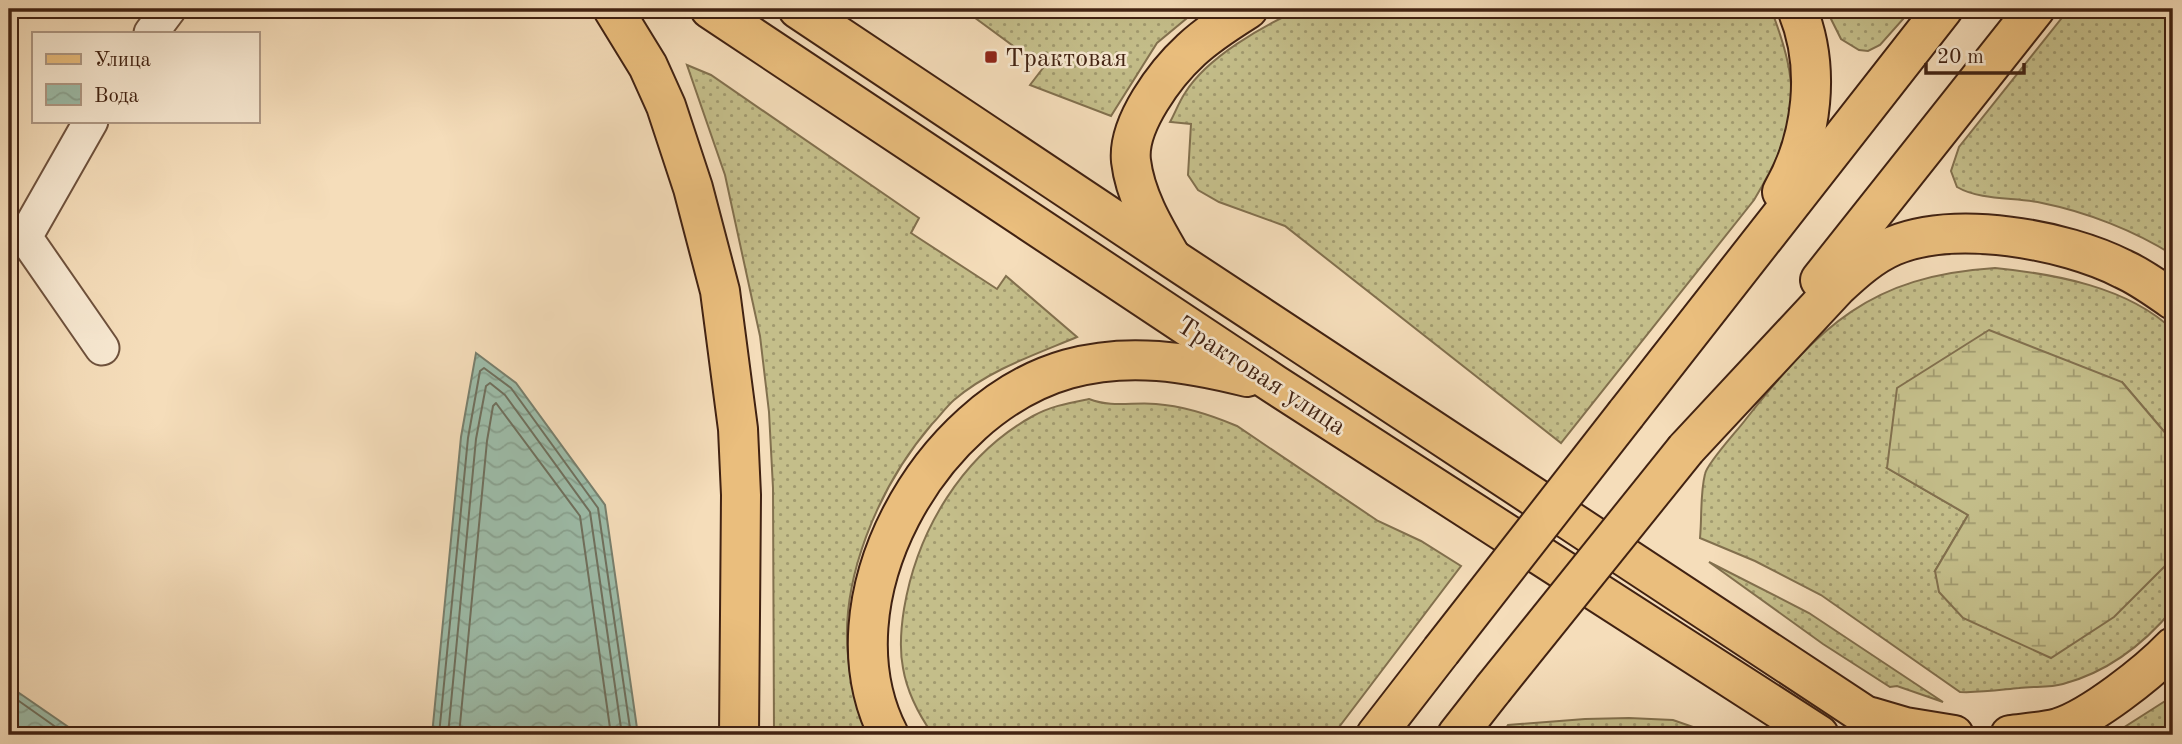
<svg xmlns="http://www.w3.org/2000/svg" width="2182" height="744" font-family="'Old Standard TT',serif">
<defs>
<pattern id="grass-dots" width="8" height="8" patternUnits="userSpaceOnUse" patternTransform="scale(1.75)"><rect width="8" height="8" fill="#c4be8a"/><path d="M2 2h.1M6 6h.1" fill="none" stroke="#a19a6f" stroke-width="1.8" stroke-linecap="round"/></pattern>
<pattern id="wetland-marsh" width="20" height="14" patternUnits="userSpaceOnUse" patternTransform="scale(1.75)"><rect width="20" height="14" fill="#c4be8a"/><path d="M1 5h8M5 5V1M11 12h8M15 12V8" fill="none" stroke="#a19a6f"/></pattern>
<pattern id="water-waves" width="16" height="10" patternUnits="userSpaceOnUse" patternTransform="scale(1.75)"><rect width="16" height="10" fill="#9dbdaa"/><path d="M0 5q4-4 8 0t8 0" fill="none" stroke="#88a291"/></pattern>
</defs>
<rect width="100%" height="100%" fill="#f5ddba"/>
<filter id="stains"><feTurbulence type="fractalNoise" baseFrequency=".00286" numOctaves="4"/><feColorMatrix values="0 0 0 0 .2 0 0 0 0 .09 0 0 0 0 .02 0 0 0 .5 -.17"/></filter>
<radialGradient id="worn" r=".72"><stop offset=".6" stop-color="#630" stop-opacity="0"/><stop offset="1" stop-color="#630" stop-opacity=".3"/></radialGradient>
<!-- grass -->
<g fill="url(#grass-dots)" stroke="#82704e" stroke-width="2">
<path d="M963,9H1198L1157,43L1111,116L1030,85L1043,68Z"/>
<path d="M1300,9H1771C1802,90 1799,125 1754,200L1561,443L1285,226L1219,202L1198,190L1188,175L1191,124L1170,122C1175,113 1179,102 1185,93C1207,57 1263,26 1300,9Z"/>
<path d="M1826,9H1912L1880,45L1868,51L1859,50L1841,39Z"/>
<path d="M2069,9H2173V255C2135,231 2087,212 2042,203C2015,197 1981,201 1957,187L1951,171L1959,147Z"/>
<path d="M687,65L711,75L919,218L911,233L997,289L1006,276L1077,337C1034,355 989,370 954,400C946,407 939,417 932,424C879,486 837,582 849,665C853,689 865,713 874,735H774L773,488L769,412L760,336L725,175Z"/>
<path d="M1995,268C2055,274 2128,287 2173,330V442L2122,382L1887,468L1968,515L1935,571L2171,560L2173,468V609C2144,644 2108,672 2063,684C2049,688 2034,686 2019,688C1999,690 1980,693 1960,692L1821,595L1755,561L1700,538C1702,518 1700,494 1705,474C1707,463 1738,430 1746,419C1820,326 1870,276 1995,268Z"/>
<path d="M1089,399C1112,408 1132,402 1156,404C1184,406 1211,415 1237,426L1378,521L1421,541L1461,566L1333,735H933C919,715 907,692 903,668C899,648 901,628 904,609C917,531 962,455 1033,416C1051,406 1069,403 1089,399Z"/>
<path d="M1709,562L1809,613L1943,702L1897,686L1890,687L1823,644Z"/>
<path d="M2173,696V735H2112Z"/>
<path d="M1629,718L1673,720L1716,735H1502L1508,725L1585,719Z"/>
</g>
<!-- wetland -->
<path fill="url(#wetland-marsh)" stroke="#82704e" stroke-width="2" d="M1989,330L2122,382L2173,442L2171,560L2114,617L2051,658L1963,618L1939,592L1935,571L1968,515L1887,468L1897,388Z"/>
<!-- water -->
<g fill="url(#water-waves)" stroke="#787f6d" stroke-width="2">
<path d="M476,353L516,383L605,505L638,735H432L461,437Z"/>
<path d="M9,686L80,735H9Z"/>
</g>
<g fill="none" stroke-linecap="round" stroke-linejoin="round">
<!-- shore -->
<g stroke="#6f705e" stroke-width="2">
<path d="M9,694L67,735"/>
<path d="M439,735L468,438L480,371L484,368L511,388L598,508L631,735"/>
<path d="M448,735L476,439L486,386L490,383L505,395L590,512L622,735"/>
<path d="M459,735L487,441L493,406L496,403L580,516L611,735"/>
</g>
<defs>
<g id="minor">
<path d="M151,33L169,9"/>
<path d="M91,121L25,237L102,348"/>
</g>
<g id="major">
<path d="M613,9L648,66L666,106L693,188L720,291L738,429L741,495L739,735"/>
<path d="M710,9L1274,384L1819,735"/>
<path d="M798,9L1173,259L1895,735"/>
<path d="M1782,192C1813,138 1821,67 1797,9"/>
<path d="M1170,255C1153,226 1135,195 1131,161C1127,124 1166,73 1191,50C1208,34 1229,21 1248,9"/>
<path d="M1820,280L2035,9"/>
<path d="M1626,414L1943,9"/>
<path d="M1686,449L1837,287C1854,271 1872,255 1893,246C1956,220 2064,239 2123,269C2141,277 2157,289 2173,300"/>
<path d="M1871,717L1905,727L1954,735"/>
<path d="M889,735C820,601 930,408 1068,369C1129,352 1187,362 1247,377"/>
<path d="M1376,735L1441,651"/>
<path d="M1457,735L1493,689"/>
<path d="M2010,735C2026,733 2043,732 2058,728C2091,718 2149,672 2173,647"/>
</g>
</defs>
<!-- minor casing -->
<use href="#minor" stroke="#6e513c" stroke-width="37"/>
<!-- major casing -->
<use href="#major" stroke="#412212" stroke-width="42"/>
<!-- minor -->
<use href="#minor" stroke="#f8e9d2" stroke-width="33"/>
<!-- major -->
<use href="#major" stroke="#eabe7d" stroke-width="38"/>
<defs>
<g id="major-bridge">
<path d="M1441,651L1626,414"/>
<path d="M1493,689L1686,449"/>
</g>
</defs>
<!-- major-bridge casing -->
<use href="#major-bridge" stroke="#412212" stroke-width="42" stroke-linecap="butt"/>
<!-- major-bridge -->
<use href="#major-bridge" stroke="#eabe7d" stroke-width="38"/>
</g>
<!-- markers -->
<rect fill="#8f2418" stroke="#f8e9d2" stroke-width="2.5" x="984" y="50" width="14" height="14" rx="3.5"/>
<g text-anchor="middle" stroke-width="5" stroke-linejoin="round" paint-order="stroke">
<!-- poi labels -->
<g font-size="26" fill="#412212" stroke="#f8e9d2" text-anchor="start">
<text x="1005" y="66">Трактовая</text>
</g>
<!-- street labels -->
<g font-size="26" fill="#412212" stroke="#f8e9d2">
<text transform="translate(1262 375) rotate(33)" y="9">Трактовая улица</text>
</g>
</g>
<!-- margin -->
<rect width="2182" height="744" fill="none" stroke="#f5ddba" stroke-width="35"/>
<rect x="10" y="10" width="2161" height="723" fill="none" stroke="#412212" stroke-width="3.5"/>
<rect x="18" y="18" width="2147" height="709" fill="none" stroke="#412212" stroke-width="2"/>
<!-- legend -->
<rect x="32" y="32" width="228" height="91" fill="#f8e9d2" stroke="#af9985" stroke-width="2"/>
<rect x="46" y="54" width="35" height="10" fill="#eabe7d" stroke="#af9985" stroke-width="2"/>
<text x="94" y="66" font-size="21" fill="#412212">Улица</text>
<rect x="46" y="84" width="35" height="21" fill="url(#water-waves)" stroke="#af9985" stroke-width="2"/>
<text x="94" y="102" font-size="21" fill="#412212">Вода</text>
<!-- scale -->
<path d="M1926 63v10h98v-10" fill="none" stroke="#412212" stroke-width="3.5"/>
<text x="1937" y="63" font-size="21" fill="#412212" stroke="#f8e9d2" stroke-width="5" paint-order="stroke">20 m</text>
<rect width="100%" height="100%" filter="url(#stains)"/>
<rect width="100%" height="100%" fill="url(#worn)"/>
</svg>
